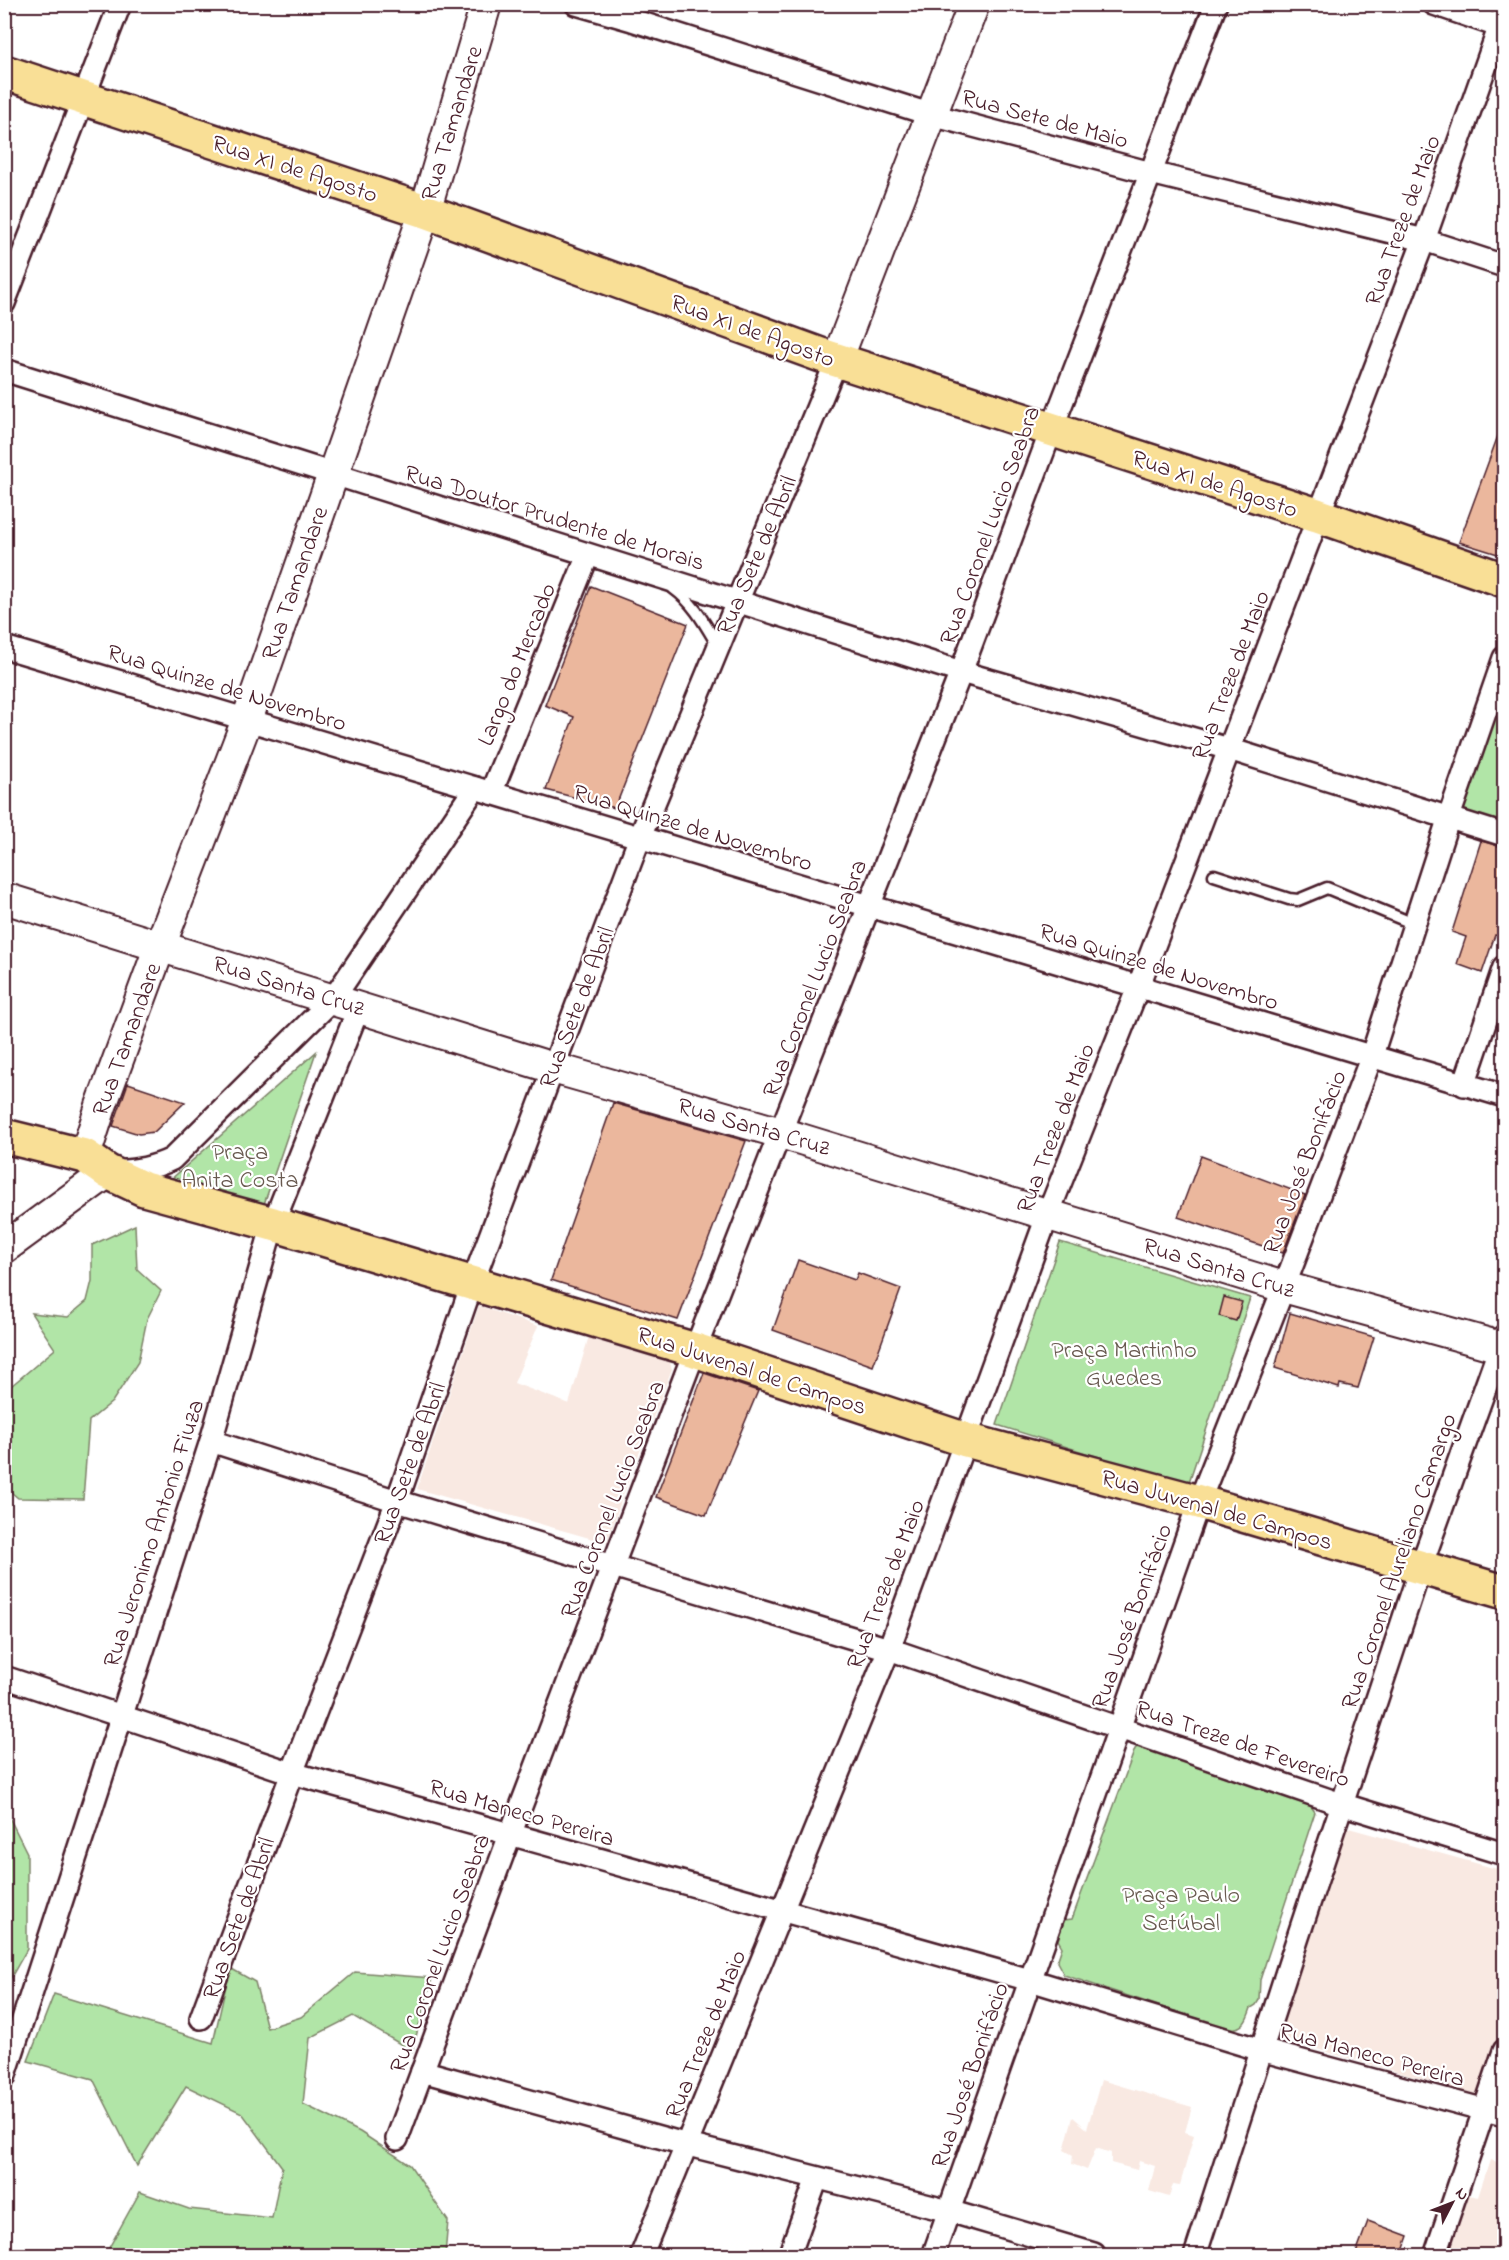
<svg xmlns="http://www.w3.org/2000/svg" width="1509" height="2260" font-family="'Indie Flower',sans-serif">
<rect width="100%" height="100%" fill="#fff"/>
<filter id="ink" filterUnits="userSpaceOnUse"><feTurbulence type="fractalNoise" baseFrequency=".0167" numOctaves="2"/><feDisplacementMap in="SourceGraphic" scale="12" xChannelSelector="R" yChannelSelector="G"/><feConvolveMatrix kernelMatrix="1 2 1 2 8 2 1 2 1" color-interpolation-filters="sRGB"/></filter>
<g filter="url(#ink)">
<!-- built -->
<g fill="#f9e9e2">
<path d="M479,1306L538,1326L514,1383L569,1404L589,1336L669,1360L672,1369L623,1495L607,1543L417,1489Z"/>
<path d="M1345,1827L1504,1871V2017L1478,2095L1278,2038Z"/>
<path d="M1101,2080L1192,2107L1185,2132L1194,2135L1180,2185L1173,2184L1169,2197L1149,2191L1155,2166L1139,2161L1137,2170L1111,2163V2153L1096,2148L1087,2170L1072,2164L1073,2155L1064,2150L1073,2117L1087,2129Z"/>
<path d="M1490,2160L1504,2164V2255H1448L1469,2195L1478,2197Z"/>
</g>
<!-- green -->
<g fill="#b1e5a7" stroke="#7e8269" stroke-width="1.5">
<path d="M1504,694V828L1459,812Z"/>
<path d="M316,1052L263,1207L169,1181Z"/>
<path d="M135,1225L137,1269L161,1291L147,1319L138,1362L112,1402L89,1421L83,1499L18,1498L5,1487V1391L55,1349L31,1313L68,1317L87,1301L92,1281V1245Z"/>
<path d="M1060,1242L1250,1298L1188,1485L997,1425Z"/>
<path d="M1139,1745L1307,1801L1315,1812L1260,1980L1259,2000L1256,2005L1251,2008C1247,2020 1244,2029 1229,2029L1064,1975L1057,1962L1062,1947L1058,1940L1064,1920L1072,1919L1135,1749Z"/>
<path d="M5,1809L27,1853V1949L9,1981L4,1980Z"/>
<path d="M230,1968L255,1982L267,2028L301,2017L355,1972L432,1978L412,2051L353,2016L310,2038L303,2104L360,2132L410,2165L448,2221L445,2255H105L140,2192L189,2209L272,2218L282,2167L242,2113L186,2086L137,2166L93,2079L28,2061L54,1994L213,2043Z"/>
</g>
<!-- building -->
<g fill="#ebb79d" stroke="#4a1f2b" stroke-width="1.5">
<path d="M1503,422L1504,423V556L1459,542Z"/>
<path d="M591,586L688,624L615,808L546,790L574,717L545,705Z"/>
<path d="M1481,841L1504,847V938L1495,935L1482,973L1457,964L1466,937L1452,932Z"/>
<path d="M128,1083L185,1102L154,1132L139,1134L113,1126Z"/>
<path d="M613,1103L746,1141L678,1320L551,1280Z"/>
<path d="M1201,1156L1305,1195L1283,1253L1178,1217Z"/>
<path d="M798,1260L855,1280L858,1273L901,1289L873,1366L773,1330Z"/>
<path d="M1224,1297L1242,1302L1236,1321L1219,1316Z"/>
<path d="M1290,1313L1374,1337L1358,1388L1340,1384L1339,1388L1275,1368Z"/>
<path d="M704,1373L758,1391L706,1515L656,1497Z"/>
<path d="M1368,2221L1408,2236L1401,2256H1355Z"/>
</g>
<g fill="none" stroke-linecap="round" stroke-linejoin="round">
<defs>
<g id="lane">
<path d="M673,588C694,603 705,624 718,646"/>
<path d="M1214,875L1289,899L1298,900L1327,888L1414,924"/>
</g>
<g id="street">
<path d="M576,4L632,20L932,115L1151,173L1424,240L1504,266"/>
<path d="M1434,4L1504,28"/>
<path d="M4,303L120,4"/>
<path d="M4,370L961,672L1229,749L1504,835"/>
<path d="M4,647L1504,1096"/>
<path d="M491,793L588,555"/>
<path d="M1464,1085L1504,967"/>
<path d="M113,1172C135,1170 152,1169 172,1159L333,999L475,788"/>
<path d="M211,1441L397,1501L889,1649L1341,1804L1504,1854"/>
<path d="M4,1677L292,1773L1030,1980L1261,2050L1504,2115"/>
<path d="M201,2018L292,1773L397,1501L472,1284L640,837L837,360"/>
<path d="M422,2071L688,2145L949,2211L1094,2254"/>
<path d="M4,2078L211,1441L273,1224L359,1007"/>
<path d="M397,2139L510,1835L695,1350L961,672L1051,431L1216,4"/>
<path d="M641,2256L889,1649L1048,1214L1139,985L1424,240L1504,14"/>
<path d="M789,2256L817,2178"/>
<path d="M933,2256L1199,1502L1284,1287L1371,1058L1449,817L1504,658"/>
<path d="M1195,2256L1298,1937L1421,1566L1504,1336"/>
<path d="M1435,2256L1504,2051"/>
</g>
<g id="secondary">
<path d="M837,360L974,4"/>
<path d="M4,898L553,1068L781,1133L1284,1287L1504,1348"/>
<path d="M85,1156L101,1106L160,946L247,720L425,211L486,4"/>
<path d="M4,1248L108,1172"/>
</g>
<g id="primary">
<path d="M4,72L425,211L821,355L1317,515L1504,580"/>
<path d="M4,1136L85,1156L108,1172L144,1189L273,1224L695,1350L966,1440L1199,1502L1504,1592"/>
</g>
</defs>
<!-- lane casing -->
<use href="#lane" stroke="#4a1f2b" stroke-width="15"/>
<!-- street casing -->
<use href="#street" stroke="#4a1f2b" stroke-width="26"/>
<!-- secondary casing -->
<use href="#secondary" stroke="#4a1f2b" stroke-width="34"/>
<!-- primary casing -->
<use href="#primary" stroke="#4a1f2b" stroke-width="38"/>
<!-- lane -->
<use href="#lane" stroke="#fff" stroke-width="10"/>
<!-- street -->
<use href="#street" stroke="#fff" stroke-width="21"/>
<!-- secondary -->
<use href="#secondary" stroke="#fff" stroke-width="30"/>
<!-- primary -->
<use href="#primary" stroke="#f9df96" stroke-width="33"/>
</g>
</g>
<g text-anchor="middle" stroke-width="4.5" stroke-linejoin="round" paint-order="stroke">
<!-- street labels -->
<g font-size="24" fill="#4a1f2b" stroke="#fff">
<text transform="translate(1045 118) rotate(15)" y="8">Rua Sete de Maio</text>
<text transform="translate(451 123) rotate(-73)" y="8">Rua Tamandare</text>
<text transform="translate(295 168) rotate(18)" y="8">Rua XI de Agosto</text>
<text transform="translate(1402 220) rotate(-70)" y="8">Rua Treze de Maio</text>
<text transform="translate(753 330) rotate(20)" y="8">Rua XI de Agosto</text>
<text transform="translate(1215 483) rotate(18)" y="8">Rua XI de Agosto</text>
<text transform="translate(555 517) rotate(17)" y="8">Rua Doutor Prudente de Morais</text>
<text transform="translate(989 525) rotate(-70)" y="8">Rua Coronel Lucio Seabra</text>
<text transform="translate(756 555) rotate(-67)" y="8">Rua Sete de Abril</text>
<text transform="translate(294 583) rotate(-71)" y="8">Rua Tamandare</text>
<text transform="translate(516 664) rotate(-68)" y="8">Largo do Mercado</text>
<text transform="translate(1230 675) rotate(-69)" y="8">Rua Treze de Maio</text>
<text transform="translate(227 687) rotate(17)" y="8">Rua Quinze de Novembro</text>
<text transform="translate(693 827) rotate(17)" y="8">Rua Quinze de Novembro</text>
<text transform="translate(1159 966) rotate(17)" y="8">Rua Quinze de Novembro</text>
<text transform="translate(814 978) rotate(-69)" y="8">Rua Coronel Lucio Seabra</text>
<text transform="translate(289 985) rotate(17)" y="8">Rua Santa Cruz</text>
<text transform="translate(576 1007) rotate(-69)" y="8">Rua Sete de Abril</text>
<text transform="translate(126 1039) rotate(-70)" y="8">Rua Tamandare</text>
<text transform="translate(754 1126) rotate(16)" y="8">Rua Santa Cruz</text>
<text transform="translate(1055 1128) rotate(-69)" y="8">Rua Treze de Maio</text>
<text transform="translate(1304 1162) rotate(-69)" y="8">Rua José Bonifácio</text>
<text transform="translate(1219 1267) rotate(17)" y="8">Rua Santa Cruz</text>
<text transform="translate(752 1370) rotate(18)" y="8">Rua Juvenal de Campos</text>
<text transform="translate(409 1463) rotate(-70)" y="8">Rua Sete de Abril</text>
<text transform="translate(612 1499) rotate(-69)" y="8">Rua Coronel Lucio Seabra</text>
<text transform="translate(1217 1509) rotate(16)" y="8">Rua Juvenal de Campos</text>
<text transform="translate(153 1533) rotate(-72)" y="8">Rua Jeronimo Antonio Fiuza</text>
<text transform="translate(1398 1561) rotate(-71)" y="8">Rua Coronel Aureliano Camargo</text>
<text transform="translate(885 1584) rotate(-69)" y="8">Rua Treze de Maio</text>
<text transform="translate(1131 1616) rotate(-70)" y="8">Rua José Bonifácio</text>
<text transform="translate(1243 1743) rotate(19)" y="8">Rua Treze de Fevereiro</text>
<text transform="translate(522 1812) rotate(16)" y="8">Rua Maneco Pereira</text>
<text transform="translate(238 1918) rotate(-70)" y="8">Rua Sete de Abril</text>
<text transform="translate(439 1953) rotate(-70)" y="8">Rua Coronel Lucio Seabra</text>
<text transform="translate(705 2034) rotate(-68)" y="8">Rua Treze de Maio</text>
<text transform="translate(1372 2054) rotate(15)" y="8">Rua Maneco Pereira</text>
<text transform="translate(969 2075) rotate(-71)" y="8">Rua José Bonifácio</text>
</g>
<!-- park labels -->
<g font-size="24" fill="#695a50" stroke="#fff">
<text x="240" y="1159">Praça<tspan x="240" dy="28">Anita Costa</tspan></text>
<text x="1124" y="1357">Praça Martinho<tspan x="1124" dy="28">Guedes</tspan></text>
<text x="1181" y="1902">Praça Paulo<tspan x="1181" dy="28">Setúbal</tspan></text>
</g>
</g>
<!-- margin -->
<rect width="1509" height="2260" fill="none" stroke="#fff" stroke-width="24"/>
<rect x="12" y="12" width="1485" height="2236" fill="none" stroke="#4a1f2b" stroke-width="2" filter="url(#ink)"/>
<!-- north arrow -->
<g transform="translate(1452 2203) rotate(48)" stroke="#ffffff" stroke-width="4.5" paint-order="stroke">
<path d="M0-4.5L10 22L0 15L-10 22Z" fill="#4a1f2b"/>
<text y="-9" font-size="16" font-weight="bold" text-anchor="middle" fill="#4a1f2b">N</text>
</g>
</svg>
